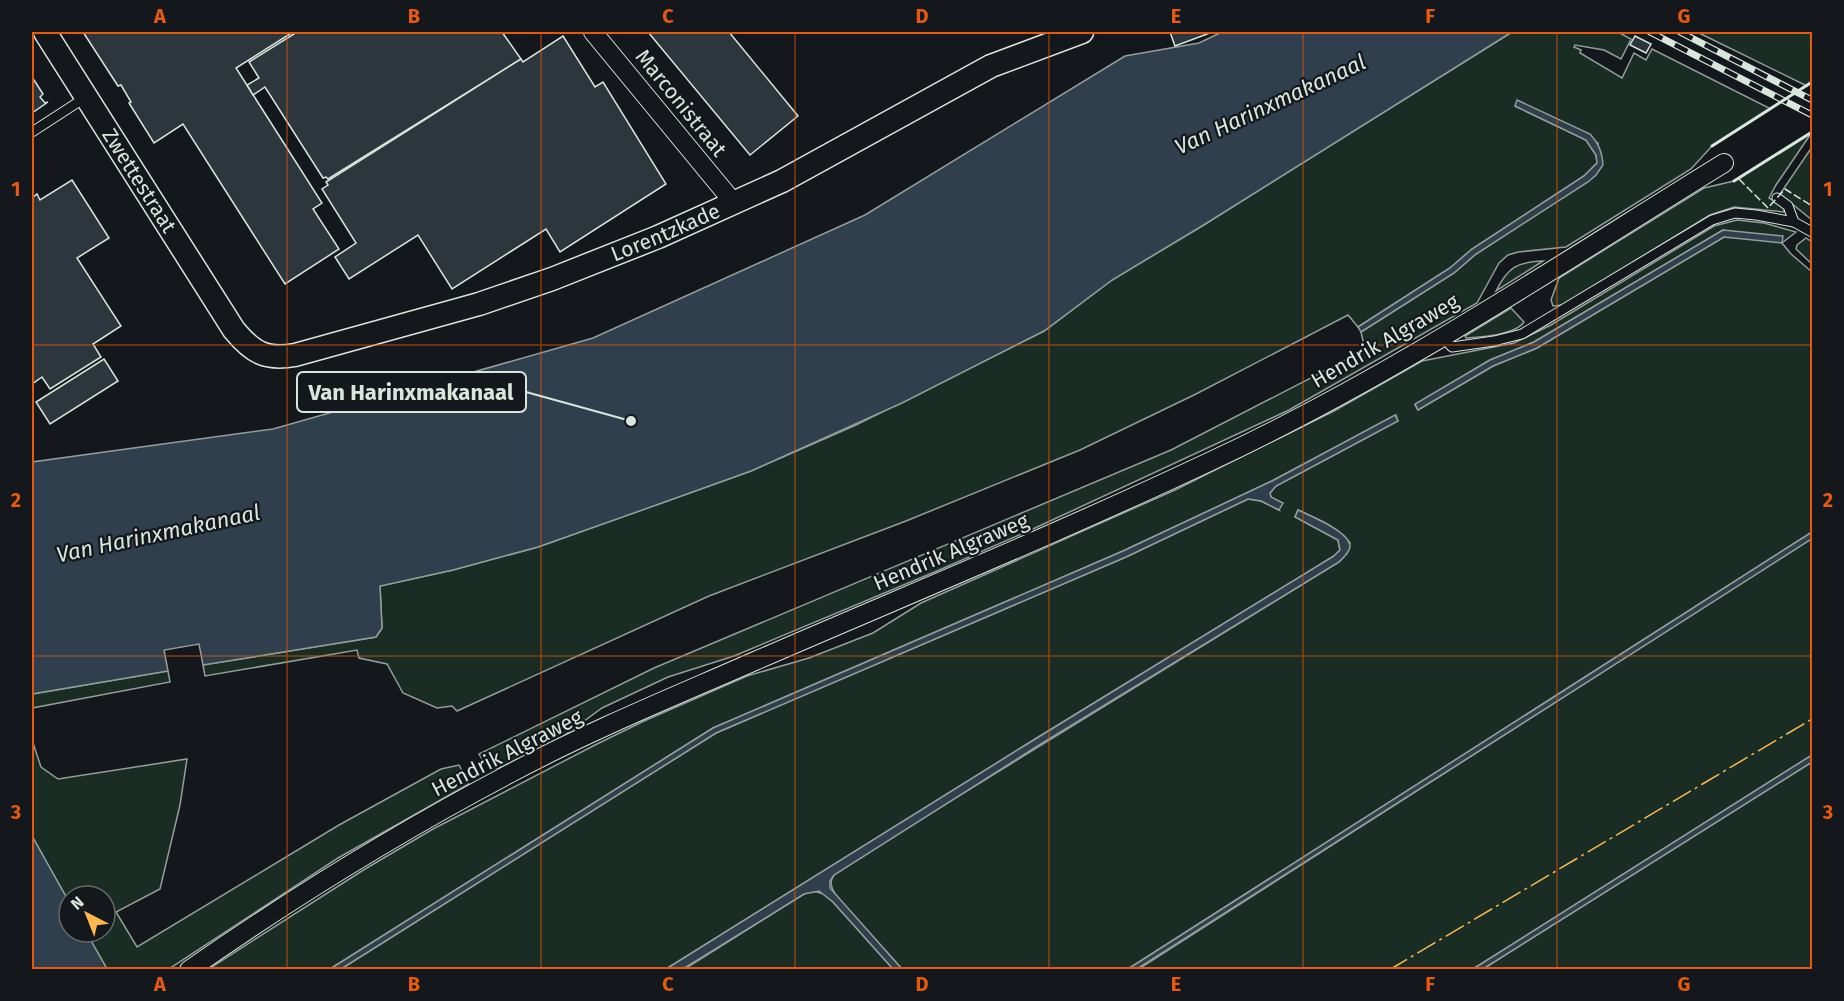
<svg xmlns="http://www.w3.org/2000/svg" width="1844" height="1001" font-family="'Fira Sans',sans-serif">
<rect width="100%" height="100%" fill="#14181c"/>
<!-- green -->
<g fill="#1a2d24" stroke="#939e99" stroke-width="1.5" fill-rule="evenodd">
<path d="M1512,32H1618L1631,39L1621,59L1604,50L1575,45L1574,47L1581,50L1580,53L1622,78L1634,53L1646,60L1652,49L1771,109L1712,146L1691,169L1566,247L1518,252L1508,255L1499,263L1477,303L1289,410L1035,528L937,571L734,656L668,677L602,708L561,738L497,769L483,761L479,754L654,668L1171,450L1365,350L1361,332L1454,273L1476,254L1596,175L1598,143L1515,106L1586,140L1596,155L1597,163L1584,176L1472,249L1450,268L1358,327L1348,315L1196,394L1080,450L906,521L709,596L457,711L452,706L437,708L403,693L387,664L359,658L357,650L205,676L203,665L376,637L382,628L380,586L453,570L538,547L751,471L856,425L1044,331L1112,280L1202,226Z"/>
<path d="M1697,32H1812V82L1807,86Z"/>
<path d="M1812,132L1776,185L1769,198L1784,207V212L1734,207L1710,215L1563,305L1553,306L1551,300L1559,278L1704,188L1734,181Z"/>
<path d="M1812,147V220L1780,194Z"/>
<path d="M1737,220L1764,223L1796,232L1782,243L1791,254L1812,272V532L1128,969H902L838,898C829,886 828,879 840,869L1339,562L1350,543C1338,526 1316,519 1298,510L1295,517L1338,540L1340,550L1334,556L1032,741L666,969H341L716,733L1126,557L1248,499L1261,501L1279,510L1271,498L1270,493L1276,486L1398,421L1396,415L1272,481L1123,551L713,728L330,969L207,970L365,869L433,829L595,745L644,721L747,676L809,658L873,633L921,603L1175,490L1241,457L1334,411L1422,361L1514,343L1551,325L1714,226ZM1723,230L1730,237H1724L1537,348L1493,366L1418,410L1415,405L1490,360L1534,342Z"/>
<path d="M1806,238L1812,242V264L1796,249L1797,245Z"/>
<path d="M1543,261L1496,291C1508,267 1517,262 1543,261Z"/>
<path d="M1511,308L1524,322C1515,335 1481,337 1466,338L1465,336Z"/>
<path d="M1812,538V755L1473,969L1137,970Z"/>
<path d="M168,671L170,682L32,708V694Z"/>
<path d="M32,740L41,767L58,779L187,759L180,805L160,889L116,912L137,947L339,825L441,769L459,765L469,784L338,858L169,969H107L86,932H105V896H69V902L32,836Z"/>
<path d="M1812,762V969H1483Z"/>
<path d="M813,891L824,894L833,902L893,969L683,970L804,894Z"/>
</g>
<!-- water -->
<g fill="#2f3f4d" stroke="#939e99" stroke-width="1.5">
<path d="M1222,32H1512L1202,226L1112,280L1044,331L902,403L751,471L662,503L538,547L453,570L380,586L382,628L376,637L203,665L199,644L164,650L168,671L32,694V462L273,429L593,338L865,215L1125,56L1199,43Z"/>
<path d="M1517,100L1590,134C1599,144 1602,152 1603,165L1596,175L1588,182L1476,254L1454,273L1361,332L1358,327L1450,268L1472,249L1584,176L1597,163L1596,155L1586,140L1515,106Z"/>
<path d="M1723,230L1783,236L1782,243L1724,237L1537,348L1493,366L1418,410L1415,404L1490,360L1534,342Z"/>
<path d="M1395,415L1398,421L1276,486L1270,493L1271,497L1283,503L1279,510L1261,501L1248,499L1126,557L716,733L341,969H330L713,728L1123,551L1272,481Z"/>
<path d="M1298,510C1310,516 1349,531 1350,546C1350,552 1344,557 1339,562L1036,747L834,875L830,881V888L902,969H893L833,902L819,891L804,894L683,969H666L1032,741L1334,556L1340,550L1338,540L1295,517Z"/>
<path d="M1812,532V538L1810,540L1137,969H1128Z"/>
<path d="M1812,755V762L1483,969H1473Z"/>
<path d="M32,836L69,902V932H86L107,969H32Z"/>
</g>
<!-- building -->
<g fill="#2c363c" stroke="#d8e6dc" stroke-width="1.5">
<path d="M83,32H293L236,68L322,203L313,209L339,249L285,284L183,124L154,143L129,103L131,102L121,85L118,86Z"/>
<path d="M297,32H502L521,59L328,179L326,177L323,178L265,87L253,95L247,85L259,78L249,62Z"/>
<path d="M648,32H729L798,116L750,155Z"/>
<path d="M1170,32H1209L1210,33L1175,46Z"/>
<path d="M563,36L595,87L603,82L666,184L560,252L546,229L452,289L418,235L349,279L335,257L356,243L322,189L328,185L326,182L521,59L523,62Z"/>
<path d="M1635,36L1651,44L1646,53L1630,45Z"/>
<path d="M32,77L43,94L40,97L45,103L48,102L32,113Z"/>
<path d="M72,180L109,238L77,258L121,326L93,344L101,357L50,389L42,377L32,384V198L37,194L40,200Z"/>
<path d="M104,359L118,381L50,424L36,402Z"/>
</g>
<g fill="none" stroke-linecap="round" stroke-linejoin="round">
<defs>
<g id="service">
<path d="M32,132L86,97"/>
<path d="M1777,198L1788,206L1794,222"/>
<path d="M1442,336L1452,347L1494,341L1522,334L1712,220L1735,213L1756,215L1794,222L1812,232"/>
</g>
<g id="minor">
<path d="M593,32L734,203"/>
<path d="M189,970C292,898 399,832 509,774C589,731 673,697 755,661C907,595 1061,532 1211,461C1390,378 1557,266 1724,163"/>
</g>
<g id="tertiary">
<path id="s1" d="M45,32L234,330C253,353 266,360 295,355L479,304L552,279L658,237L782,181L991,66L1082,32"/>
</g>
</defs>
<!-- service casing -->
<use href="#service" stroke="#d8e6dc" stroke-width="11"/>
<!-- minor casing -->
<use href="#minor" stroke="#d8e6dc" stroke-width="20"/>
<!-- tertiary casing -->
<use href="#tertiary" stroke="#d8e6dc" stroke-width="25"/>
<!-- service -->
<use href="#service" stroke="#14181c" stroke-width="9"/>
<!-- minor -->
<use href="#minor" stroke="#14181c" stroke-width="18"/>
<!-- tertiary -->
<use href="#tertiary" stroke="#14181c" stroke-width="22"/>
<defs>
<g id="rail">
<path d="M1650,32L1812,115"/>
<path d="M1680,32L1812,100"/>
</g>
</defs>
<!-- rail casing -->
<use href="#rail" stroke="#d8e6dc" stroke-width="7"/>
<!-- rail -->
<use href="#rail" stroke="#14181c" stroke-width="4.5" stroke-dasharray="14" stroke-linecap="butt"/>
<!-- fence -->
<path stroke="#d8e6dc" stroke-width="1.5" stroke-dasharray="8 3" stroke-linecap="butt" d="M1739,179L1768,208L1785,189L1812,206"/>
<!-- wall -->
<g stroke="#d8e6dc" stroke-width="3">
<path d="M1712,146L1812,82"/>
<path d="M1734,181L1812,132"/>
</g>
<!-- power -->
<path stroke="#ffb74d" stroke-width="1.5" stroke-dasharray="21 4.5 3 4.5" stroke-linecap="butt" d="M1389,970L1812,719"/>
</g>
<!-- grid -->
<path fill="none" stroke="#e8590c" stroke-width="1.5" stroke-opacity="0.55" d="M287,32V970M541,32V970M795,32V970M1049,32V970M1303,32V970M1557,32V970M32,345H1812M32,656H1812"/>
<g text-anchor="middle" stroke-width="4.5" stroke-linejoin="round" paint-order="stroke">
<!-- street labels -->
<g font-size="21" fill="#d8e6dc" stroke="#14181c">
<text transform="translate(681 103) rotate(51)" y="7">Marconistraat</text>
<text dy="7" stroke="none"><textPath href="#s1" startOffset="176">Zwettestraat</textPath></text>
<text dy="7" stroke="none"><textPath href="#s1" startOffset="814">Lorentzkade</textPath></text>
<text transform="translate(1385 341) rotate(-30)" y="7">Hendrik Algraweg</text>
<text transform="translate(951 552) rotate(-23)" y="7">Hendrik Algraweg</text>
<text transform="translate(507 753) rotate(-27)" y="7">Hendrik Algraweg</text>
</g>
<!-- water labels -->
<g font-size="22" font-style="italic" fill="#d8e6dc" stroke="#14181c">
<text transform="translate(1270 104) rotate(-25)" y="8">Van Harinxmakanaal</text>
<text transform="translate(158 533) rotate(-12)" y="8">Van Harinxmakanaal</text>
</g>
</g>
<!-- callouts -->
<path fill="none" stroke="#d8e6dc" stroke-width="2" d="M631 421L526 392"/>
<circle fill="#d8e6dc" stroke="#14181c" stroke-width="2" cx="631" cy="421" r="6"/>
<rect fill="#14181c" stroke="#d8e6dc" stroke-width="2" x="297" y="372" width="229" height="40" rx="6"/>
<g font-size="22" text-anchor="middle" font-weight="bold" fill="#d8e6dc">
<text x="411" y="400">Van Harinxmakanaal</text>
</g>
<!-- border -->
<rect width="1844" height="1001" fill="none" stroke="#14181c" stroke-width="66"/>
<!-- north arrow -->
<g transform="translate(87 914) rotate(318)"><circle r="28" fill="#14181c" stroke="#626a69" stroke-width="1.5"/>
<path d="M0-4.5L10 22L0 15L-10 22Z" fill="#ffb74d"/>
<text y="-9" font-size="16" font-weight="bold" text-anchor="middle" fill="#d8e6dc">N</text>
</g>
<rect x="33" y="33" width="1778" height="935" fill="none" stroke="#e8590c" stroke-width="2"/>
<g font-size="20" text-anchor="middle" font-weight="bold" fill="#e8590c">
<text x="160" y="23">A</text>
<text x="414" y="23">B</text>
<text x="668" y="23">C</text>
<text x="922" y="23">D</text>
<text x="1176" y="23">E</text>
<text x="1430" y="23">F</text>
<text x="1684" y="23">G</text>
<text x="16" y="196">1</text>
<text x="1828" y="196">1</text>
<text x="16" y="507">2</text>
<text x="1828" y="507">2</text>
<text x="16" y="819">3</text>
<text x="1828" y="819">3</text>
<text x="160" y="991">A</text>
<text x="414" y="991">B</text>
<text x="668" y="991">C</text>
<text x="922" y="991">D</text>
<text x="1176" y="991">E</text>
<text x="1430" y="991">F</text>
<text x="1684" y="991">G</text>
</g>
</svg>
